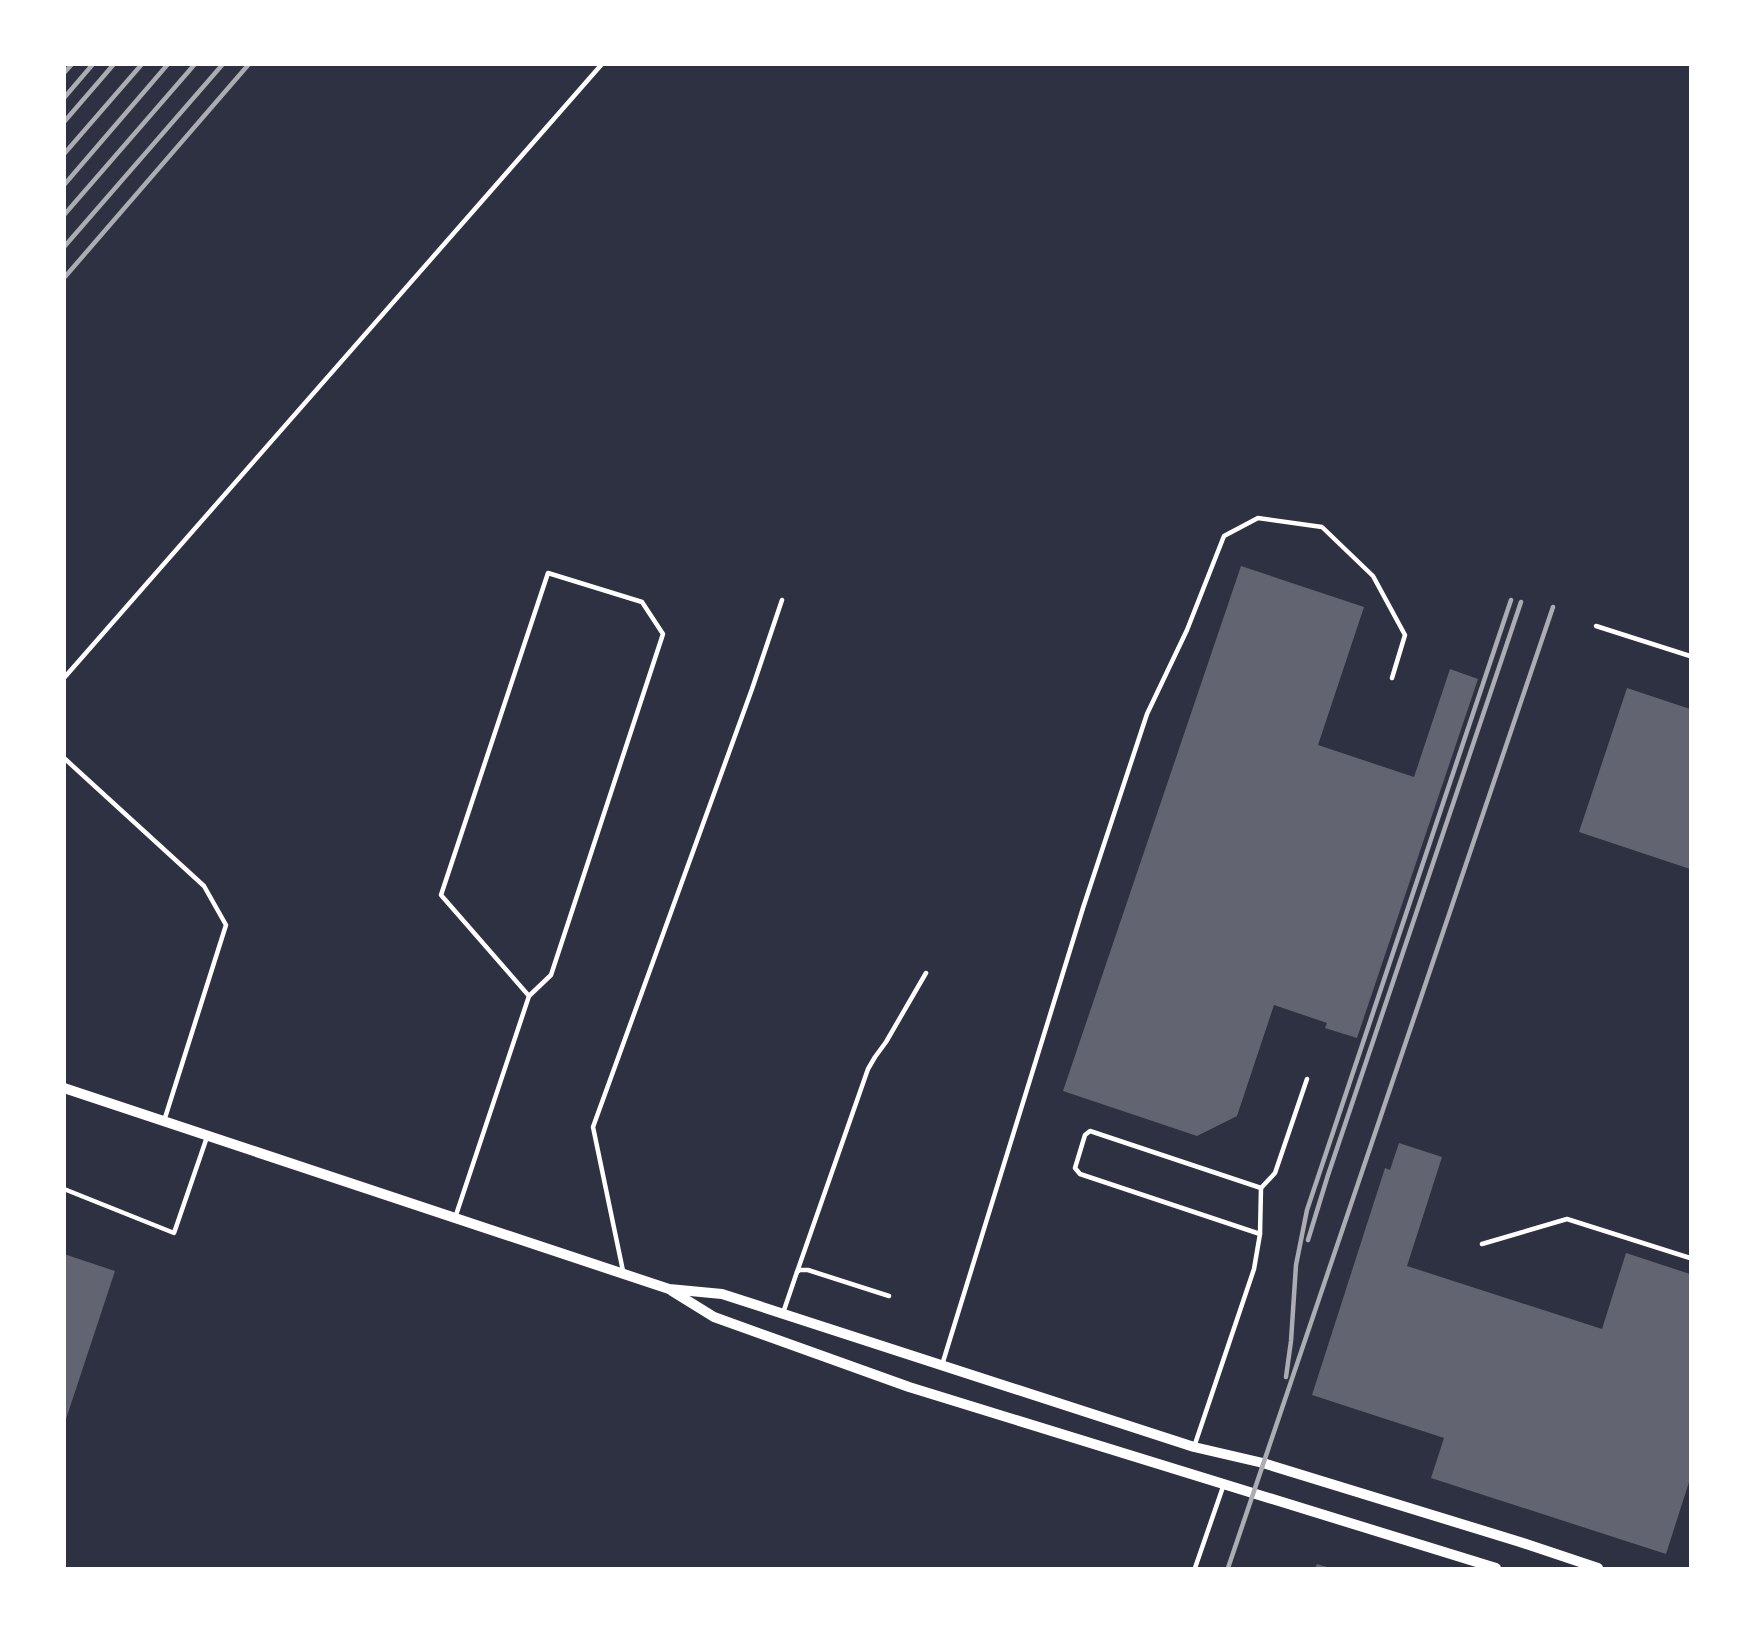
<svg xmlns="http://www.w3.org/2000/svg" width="1755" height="1633" font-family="'Zilla Slab',serif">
<rect width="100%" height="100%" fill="#2d3142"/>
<!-- building -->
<g fill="#626471">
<path d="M1241,566L1364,607L1318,745L1414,777L1450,669L1478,679L1357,1038L1325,1028L1327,1023L1274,1005L1237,1116L1197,1136L1063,1091Z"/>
<path d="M1627,688L1690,709V869L1579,832Z"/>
<path d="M1399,1143L1442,1157L1407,1266L1602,1329L1626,1253L1690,1274V1479L1666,1554L1431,1478L1444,1438L1312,1395L1385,1168L1390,1170Z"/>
<path d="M64,1254L115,1271L65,1422H64Z"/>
<path d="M1317,1564L1330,1568H1315Z"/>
</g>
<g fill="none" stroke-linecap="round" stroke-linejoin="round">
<!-- service -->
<g stroke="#fff" stroke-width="4.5">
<path d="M1596,626L1690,656"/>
<path d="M64,678L602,64"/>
<path d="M64,758L204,886L226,925L164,1121"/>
<path d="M64,1189L174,1233L207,1137"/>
<path d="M455,1218L529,996L551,975L663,634L642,602L548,573L441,895L529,996"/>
<path d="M1260,1234L1261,1188"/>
<path d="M1482,1244L1567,1219L1690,1258"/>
<path d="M623,1271L593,1127L752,689L782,600"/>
<path d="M797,1272L868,1069L875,1057L886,1042L926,973"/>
<path d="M783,1313L797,1272L800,1270H808L889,1296"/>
<path d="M942,1365L1083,908L1147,714L1187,630L1224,536L1258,518L1322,527L1373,576L1405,635L1392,678"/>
<path d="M1194,1447L1254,1269L1260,1234L1080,1174L1075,1168L1085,1135L1090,1131L1261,1188L1275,1173L1307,1079"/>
<path d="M1195,1568L1224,1484"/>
</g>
<!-- tertiary -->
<g stroke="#fff" stroke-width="10">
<path d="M64,1088L669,1289L722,1294L1194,1447L1263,1463L1520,1542L1598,1568"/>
<path d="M672,1291L714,1317L909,1387L1496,1568"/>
</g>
<!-- rail -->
<g stroke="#abadb3" stroke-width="4.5">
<path d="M64,73L72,64"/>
<path d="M64,98L93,64"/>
<path d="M64,122L114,64"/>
<path d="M64,154L142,64"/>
<path d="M64,185L168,64"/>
<path d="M64,215L195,64"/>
<path d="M64,247L223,64"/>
<path d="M64,278L249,64"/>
<path d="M1308,1240L1328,1175L1521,602"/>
<path d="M1286,1377L1291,1341L1296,1265L1307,1210L1511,600"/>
<path d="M1228,1568L1553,607"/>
</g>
</g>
<!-- border -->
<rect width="1755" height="1633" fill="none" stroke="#ffffff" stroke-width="132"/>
</svg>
